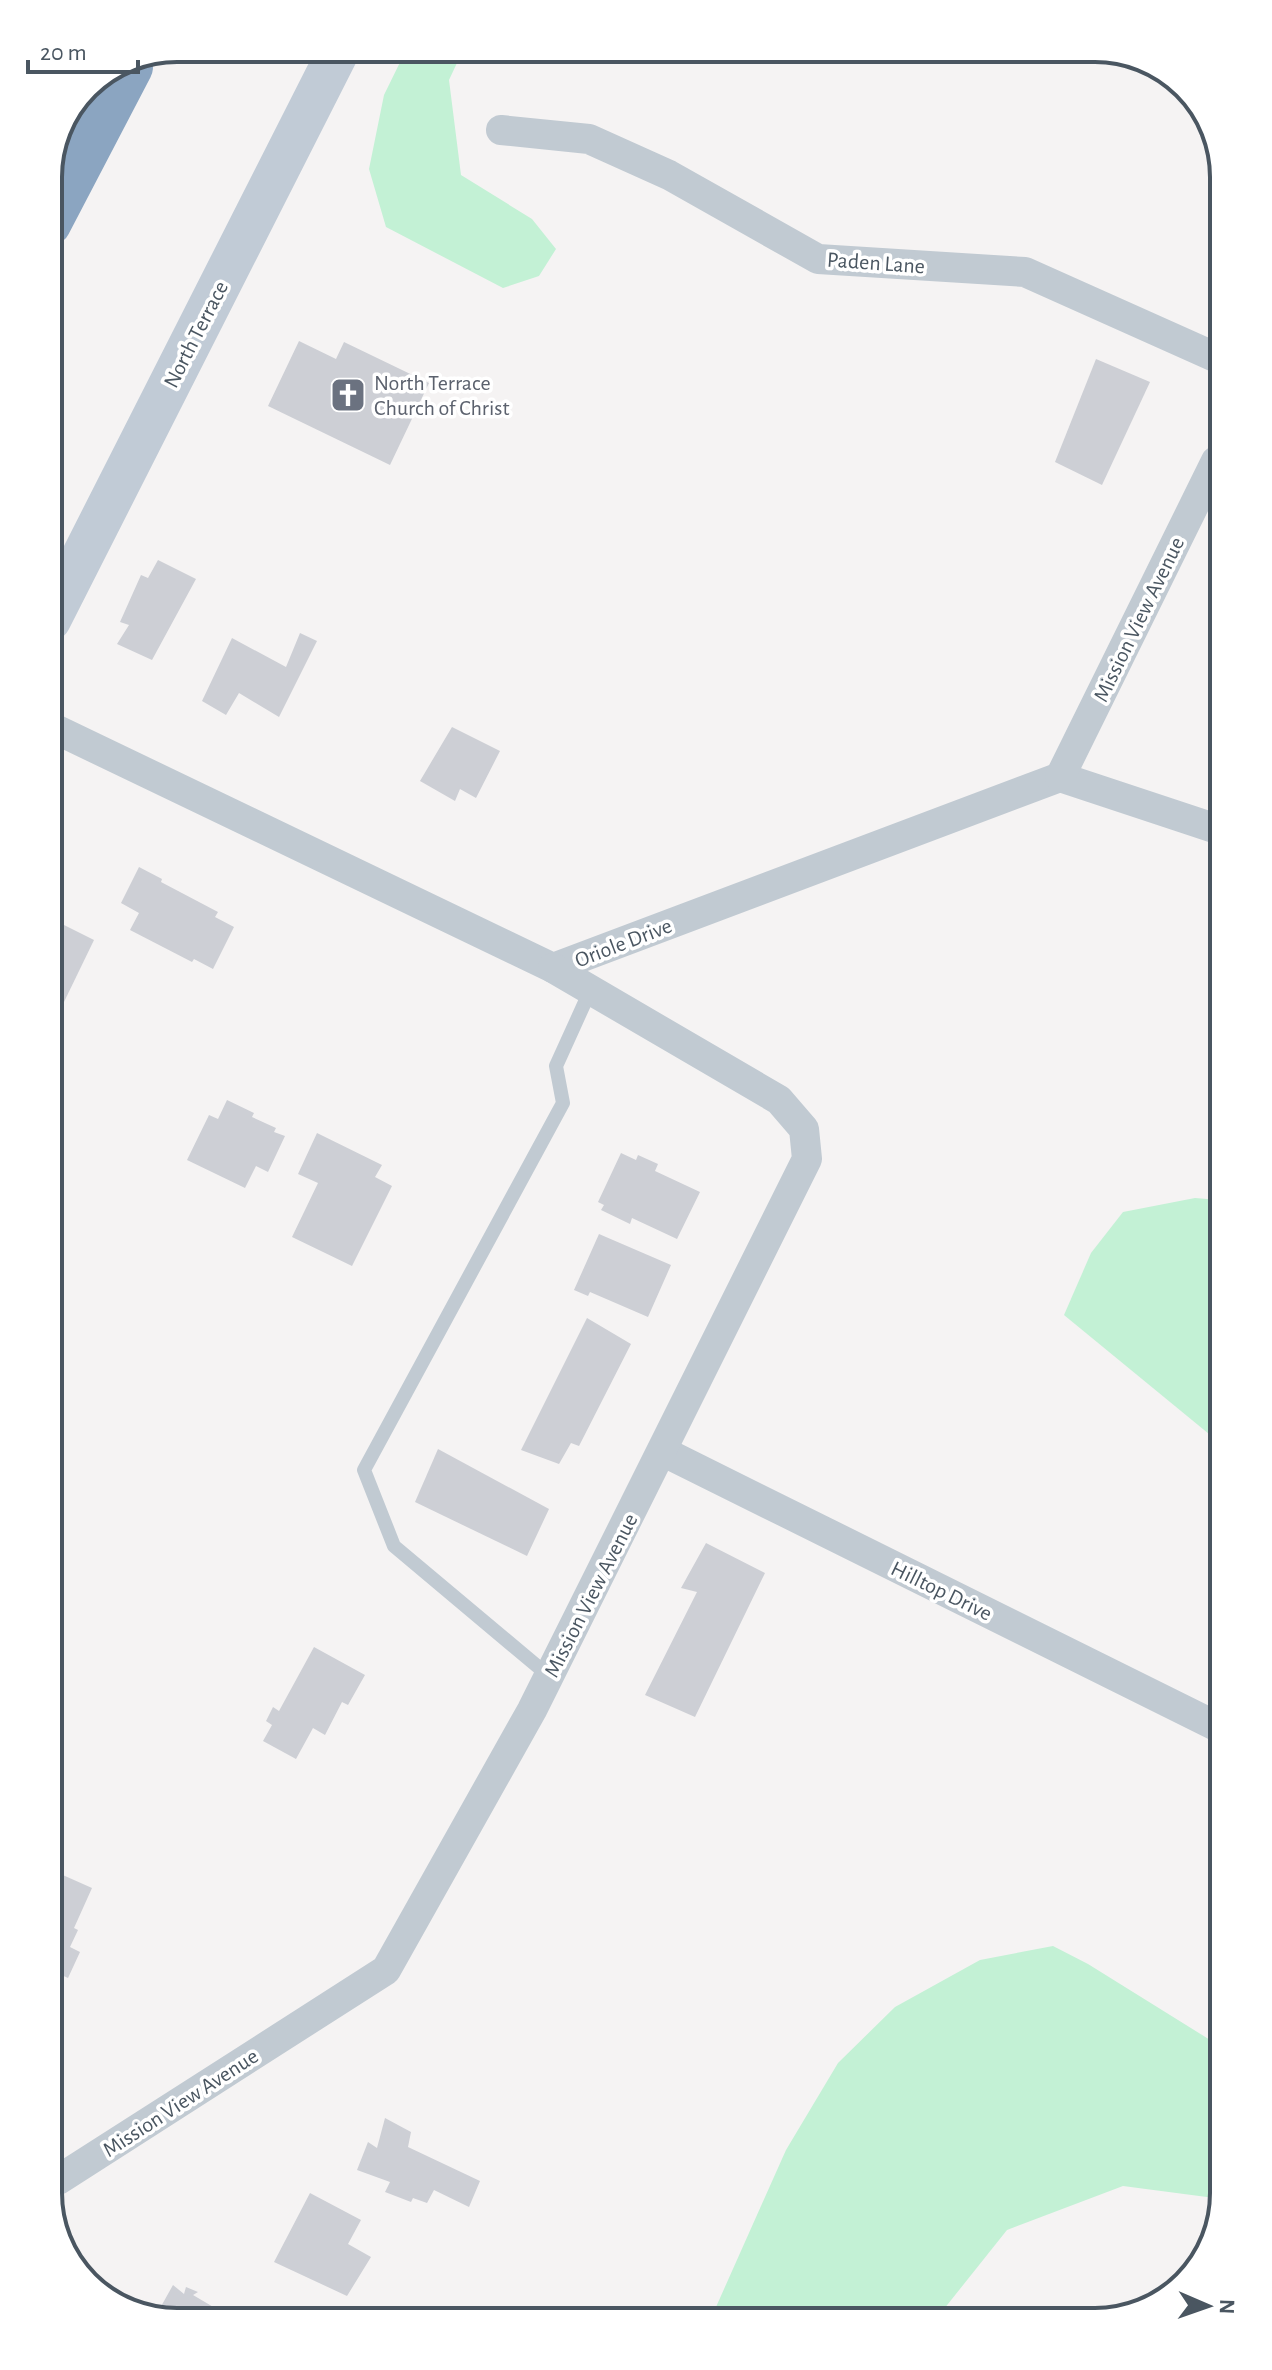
<svg xmlns="http://www.w3.org/2000/svg" width="1272" height="2370" font-family="'Alegreya Sans',sans-serif">
<rect width="100%" height="100%" fill="#f5f3f3"/>
<!-- green -->
<g fill="#c3f1d5">
<path d="M407,48H464L449,80L461,175L532,219L556,249L539,276L503,288L386,227L369,169L384,95Z"/>
<path d="M1195,1198L1219,1200L1220,1440L1209,1434L1064,1315L1091,1253L1123,1212Z"/>
<path d="M1053,1946L1088,1964L1223,2048L1222,2199L1123,2186L1007,2230L940,2314L712,2316L786,2150L838,2063L895,2007L980,1960Z"/>
</g>
<!-- building -->
<g fill="#cdcfd5">
<path d="M299,341L336,359L344,342L429,383L390,465L268,406Z"/>
<path d="M1096,359L1150,382L1102,485L1055,462Z"/>
<path d="M158,560L196,579L152,660L117,644L129,625L120,622L141,575L148,578Z"/>
<path d="M300,633L317,641L279,717L239,693L226,715L202,701L232,638L286,667Z"/>
<path d="M452,727L500,751L476,798L460,789L455,801L420,781Z"/>
<path d="M139,867L162,879L161,882L218,912L215,917L234,927L213,969L194,959L192,962L130,930L139,913L121,903Z"/>
<path d="M52,919L94,940L63,1004L52,999Z"/>
<path d="M227,1100L254,1113L252,1117L276,1128L274,1132L285,1136L268,1172L256,1166L245,1188L187,1160L209,1115L218,1119Z"/>
<path d="M317,1133L382,1165L375,1177L392,1186L352,1266L292,1237L318,1183L298,1174Z"/>
<path d="M621,1153L636,1160L638,1155L658,1164L655,1171L700,1192L677,1239L632,1218L630,1224L601,1210L604,1205L598,1202Z"/>
<path d="M599,1234L671,1265L648,1317L590,1292L588,1296L574,1290Z"/>
<path d="M587,1318L631,1344L579,1446L571,1443L559,1464L521,1450Z"/>
<path d="M438,1449L549,1509L527,1556L415,1502Z"/>
<path d="M706,1543L765,1573L695,1717L645,1695L697,1592L681,1588Z"/>
<path d="M314,1647L365,1675L348,1705L342,1702L325,1735L313,1728L296,1759L263,1741L272,1725L266,1721L273,1707L279,1711Z"/>
<path d="M56,1872L92,1888L74,1928L78,1930L70,1947L80,1952L68,1978L57,1973Z"/>
<path d="M385,2118L411,2132L408,2147L480,2181L469,2207L434,2190L427,2203L413,2198L411,2202L385,2192L390,2182L357,2170L368,2142L377,2148Z"/>
<path d="M310,2193L361,2220L348,2244L371,2257L347,2296L274,2262Z"/>
<path d="M173,2285L184,2294L186,2287L198,2292L193,2295L237,2321L169,2322L170,2316L159,2310Z"/>
</g>
<g fill="none" stroke-linecap="round" stroke-linejoin="round">
<!-- lane -->
<path stroke="#c1cad2" stroke-width="14" d="M549,1676L394,1546L364,1470L563,1103L556,1066L590,991"/>
<!-- street -->
<g stroke="#c1cad2" stroke-width="30">
<path d="M501,130L589,139L669,175L818,259L1025,272L1215,357"/>
<path d="M51,727L553,968L1060,777L1217,829"/>
<path d="M1060,777L1216,461"/>
<path d="M662,1451L1222,1729"/>
<path d="M58,2180L386,1970L532,1710L807,1159L804,1129L779,1100L553,968"/>
</g>
<!-- secondary -->
<path stroke="#c1cbd6" stroke-width="42" d="M50,620L340,48"/>
<!-- highway -->
<path stroke="#8ba5c1" stroke-width="44" d="M49,224L131,67"/>
</g>
<!-- icons -->
<defs>
<symbol id="church-square" viewBox="-11 -11 22 22"><rect x="-9" y="-9" width="18" height="18" rx="4" fill="#6b7280" stroke="#fff"/><path d="M-1.2-6h2.4v3.5h3.3v2.4h-3.3V6h-2.4V-.1h-3.3v-2.4h3.3Z" fill="#fff"/></symbol>
</defs>
<g fill-rule="evenodd">
<use href="#church-square" x="328" y="375" width="40" height="40"/>
</g>
<g text-anchor="middle" stroke-width="7" stroke-linejoin="round" paint-order="stroke">
<!-- street labels -->
<g font-size="22" fill="#4a5661" stroke="#fff">
<text transform="translate(876 262) rotate(4)" y="8">Paden Lane</text>
<text transform="translate(195 334) rotate(-63)" y="8">North Terrace</text>
<text transform="translate(1138 619) rotate(-64)" y="8">Mission View Avenue</text>
<text transform="translate(623 942) rotate(-21)" y="8">Oriole Drive</text>
<text transform="translate(942 1590) rotate(26)" y="8">Hilltop Drive</text>
<text transform="translate(590 1595) rotate(-63)" y="8">Mission View Avenue</text>
<text transform="translate(180 2102) rotate(-33)" y="8">Mission View Avenue</text>
</g>
<!-- worship labels -->
<g font-size="22" fill="#5b616d" stroke="#fff" text-anchor="start">
<text x="374" y="390">North Terrace<tspan x="374" dy="25">Church of Christ</tspan></text>
</g>
</g>
<!-- crop -->
<path d="M0 0H1272V2370H0ZM177 62H1095A115 115 0 0 1 1210 177V2193A115 115 0 0 1 1095 2308H177A115 115 0 0 1 62 2193V177A115 115 0 0 1 177 62Z" fill="#fff" fill-rule="evenodd"/>
<path fill="none" stroke="#4a5661" stroke-width="4" d="M177 62H1095A115 115 0 0 1 1210 177V2193A115 115 0 0 1 1095 2308H177A115 115 0 0 1 62 2193V177A115 115 0 0 1 177 62Z"/>
<!-- north arrow -->
<g transform="translate(1208 2306) rotate(92)" stroke="#ffffff" stroke-width="6" paint-order="stroke">
<path d="M0-6L14 30L0 20L-14 30Z" fill="#4a5661"/>
<text y="-12" font-size="22" font-weight="bold" text-anchor="middle" fill="#4a5661">N</text>
</g>
<!-- scale -->
<path d="M28 60v12h110v-12" fill="none" stroke="#4a5661" stroke-width="4"/>
<text x="40" y="60" font-size="24" fill="#4a5661" stroke="#ffffff" stroke-width="6" paint-order="stroke">20 m</text>
</svg>
